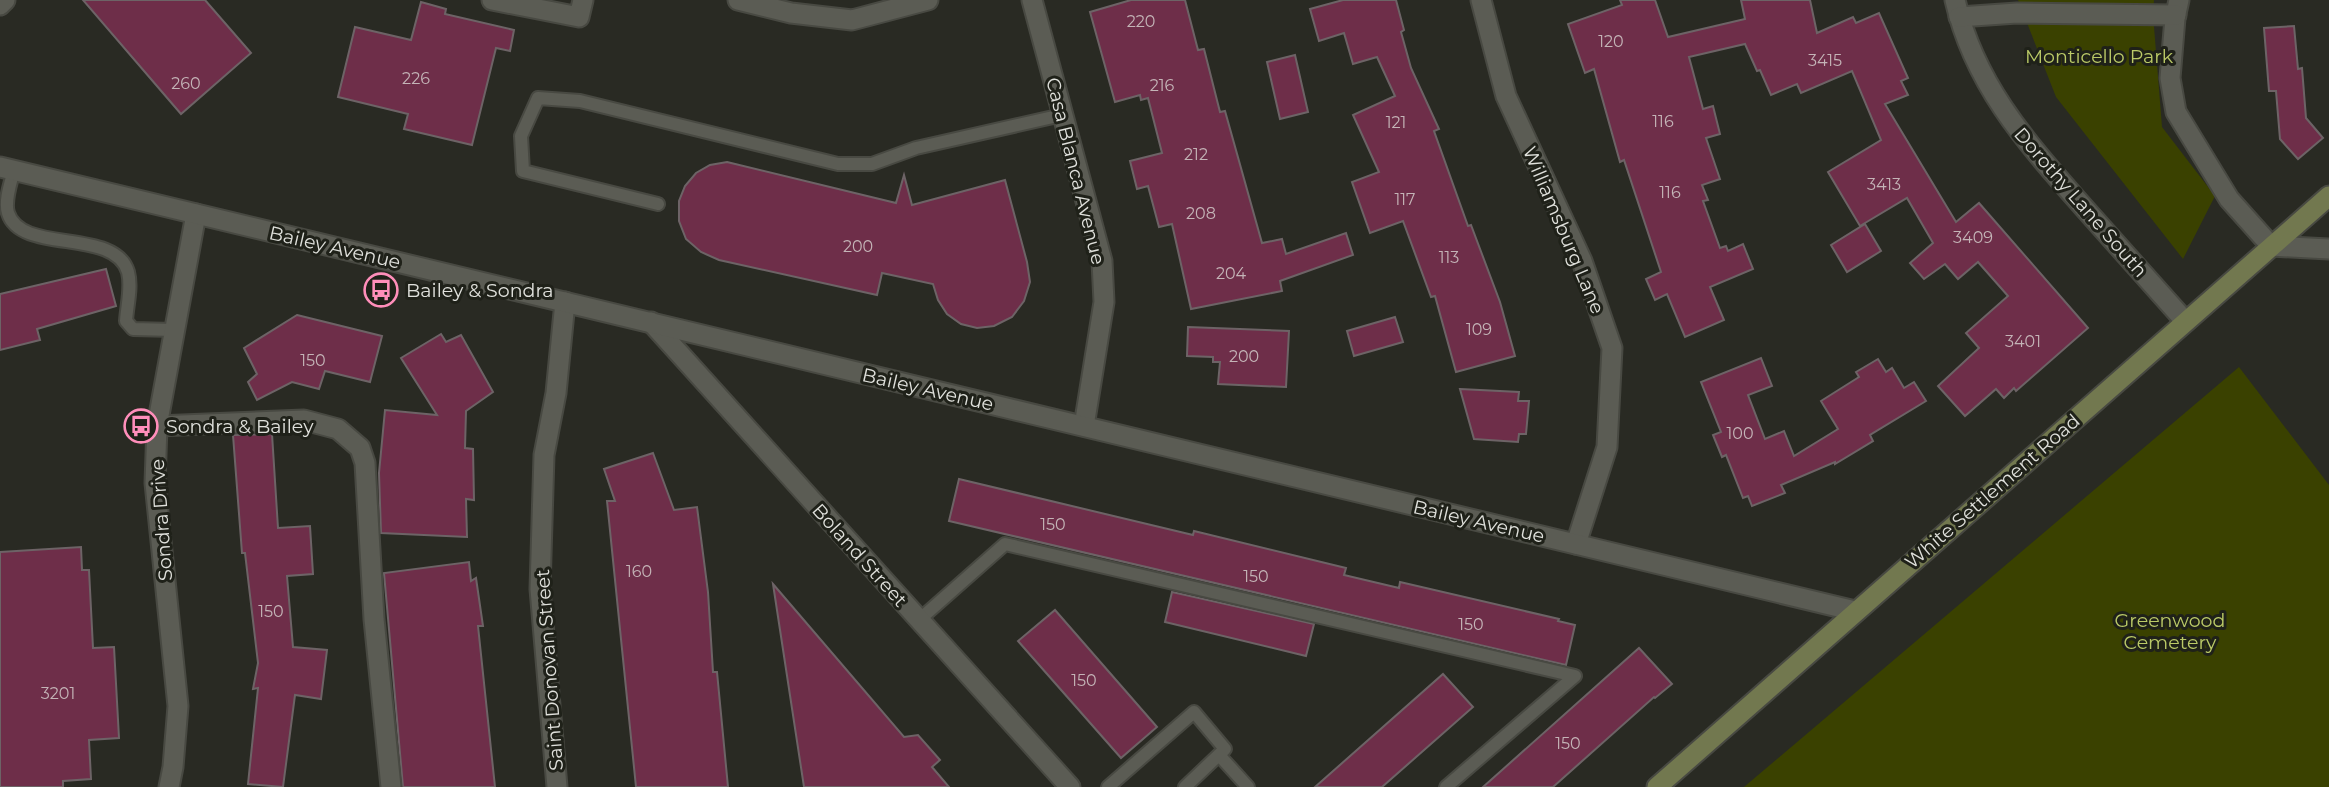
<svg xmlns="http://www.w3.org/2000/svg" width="2329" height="787" font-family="Montserrat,sans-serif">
<rect width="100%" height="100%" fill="#292a23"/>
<!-- green -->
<g fill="#3a4100">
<path d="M2018,0H2154L2153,14L2162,127L2215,196L2183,259L2056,97Z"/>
<path d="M2239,367L2329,485V787H1744Z"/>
</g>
<!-- building -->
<g fill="#6e2e49" stroke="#6d6366" stroke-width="2">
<path d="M83,0H205L251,53L181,114Z"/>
<path d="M1131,0H1185L1198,50L1204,49L1220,112L1225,111L1262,243L1282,239L1286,254L1346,233L1353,255L1280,281L1282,291L1191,309L1172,224L1159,227L1148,186L1137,189L1130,161L1162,153L1148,98L1141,100L1140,95L1115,102L1090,12Z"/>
<path d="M1343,0H1396L1404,30L1401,32L1411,68L1439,129L1434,131L1468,226L1471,225L1500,302L1515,356L1456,372L1435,296L1431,297L1403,221L1370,233L1352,182L1379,172L1353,115L1395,96L1377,57L1353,64L1344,33L1319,41L1310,9Z"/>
<path d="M1620,0H1655L1668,37L1745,19L1741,0H1810L1817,33L1853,17L1856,23L1879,13L1908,78L1901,81L1908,95L1885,104L1956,222L1979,203L2088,328L2016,391L2014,388L2004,398L1996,389L1965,416L1938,386L1979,348L1966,333L2008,296L1978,262L1958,279L1945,264L1924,279L1910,263L1933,243L1907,198L1860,226L1828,172L1881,140L1852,71L1801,93L1797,84L1771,95L1760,70L1757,71L1745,44L1689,57L1703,109L1713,106L1720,134L1706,138L1720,179L1702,185L1708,200L1703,201L1720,248L1726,246L1728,251L1743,244L1753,269L1710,287L1724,320L1685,337L1667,294L1655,300L1646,279L1661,272L1624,160L1620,162L1594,69L1585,73L1568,24L1622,5Z"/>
<path d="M421,2L446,9L445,14L514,30L510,51L496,48L472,145L404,129L408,114L338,97L355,27L411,40Z"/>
<path d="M2294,26L2298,69L2302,68L2306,118L2323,138L2298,159L2280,139L2276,91H2269L2264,28Z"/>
<path d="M1295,55L1308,112L1280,119L1267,62Z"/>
<path d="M727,162L896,203L904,175L912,205L1005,180L1027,262L1030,282L1024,301L1012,317L994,326L977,328L961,324L947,314L938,300L933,284L882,273L877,295L719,260L701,252L686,239L679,221V201L685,186L696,173L710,165Z"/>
<path d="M1865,224L1881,251L1847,272L1831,245Z"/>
<path d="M106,269L116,306L37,329L40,340L0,350V294Z"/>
<path d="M297,315L382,336L370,382L325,371L319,389L292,382L257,400L248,382L257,374L244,348Z"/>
<path d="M1395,317L1403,342L1354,356L1347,331Z"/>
<path d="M1188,327L1289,331L1286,387L1218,384L1220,362H1213V357L1187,356Z"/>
<path d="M441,334L446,342L461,335L493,392L466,411L465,448L473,449L474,500L466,499L467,537L381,533L379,473L385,410L437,415L401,358Z"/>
<path d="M1761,358L1772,386L1748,395L1765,439L1784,431L1794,456L1838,429L1821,401L1859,377L1856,372L1878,359L1886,372L1892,368L1904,388L1914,382L1926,401L1870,435L1873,441L1835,464V462L1781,485L1785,493L1752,506L1748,496L1743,498L1726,455L1722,457L1713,435L1721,432L1701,382Z"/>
<path d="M1460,389L1519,392L1518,401H1529L1526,434H1519L1518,442L1474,439Z"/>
<path d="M272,434L278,528L310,526L313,574L287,576L293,647L327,650L321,699L295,695L283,787L248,784L258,688L253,689L258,663L245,553H242L233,435Z"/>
<path d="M653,453L674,510L697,507L708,592L713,672H717L728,787H636L607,501H615L604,469Z"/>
<path d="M959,479L1193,535L1194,531L1346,568L1344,575L1399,588L1400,582L1559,619L1558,621L1575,625L1566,665L949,521Z"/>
<path d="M81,547L82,570H89L93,648L114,647L119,738L89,740L91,779L63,781V787H0V552Z"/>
<path d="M469,562L471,581L476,578L483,626H478L495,787H403L384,573Z"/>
<path d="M773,584L904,737L918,735L940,760L932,767L949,787H804Z"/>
<path d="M1172,592L1314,624L1306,656L1165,622Z"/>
<path d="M1055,610L1157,727L1121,758L1018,641Z"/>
<path d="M1639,648L1672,684L1655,698L1654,697L1553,787H1483Z"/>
<path d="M1443,674L1473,707L1382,787H1315Z"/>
</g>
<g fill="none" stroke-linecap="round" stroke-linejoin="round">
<defs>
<g id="service">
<path d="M14,170C11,182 4,201 8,213C21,255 115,227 128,272C132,287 127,305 126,321L133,329L174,330"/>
<path d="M658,204L523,171L521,136L538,98L580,101L838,164H872L916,148L1062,115"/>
<path d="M919,620L1005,544L1575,676L1446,787"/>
<path d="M1219,755L1248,787"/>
<path d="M1108,787L1194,712L1225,749L1185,787"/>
</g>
<g id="minor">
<path d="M492,0L579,17L583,0"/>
<path d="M738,0L791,13L852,20L928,0"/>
<path d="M1032,0L1102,261L1104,302L1084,426"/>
<path d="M1481,0L1506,96L1582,261L1612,348L1607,447L1576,544"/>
<path d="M1955,0C1975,87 2029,145 2086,210C2119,247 2152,284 2185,321"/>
<path d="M2179,0L2175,18L2170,78L2176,112L2229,199L2271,246L2329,249"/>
<path d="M0,5L5,0"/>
<path d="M1959,17L2017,13L2176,15"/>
<path d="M651,322L1070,787"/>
<path d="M157,426L304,420L338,429L360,448L365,463L374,619L391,787"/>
<path d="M169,787L173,767L178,706L155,483L157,426L196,214"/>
<path d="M557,787L540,589L544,455L556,393L565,302"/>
</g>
<path id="tertiary" d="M0,167L1855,611"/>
<path id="secondary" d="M1657,787L2329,196"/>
</defs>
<!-- service casing -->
<use href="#service" stroke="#484942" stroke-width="16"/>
<!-- minor casing -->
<use href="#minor" stroke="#484942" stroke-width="23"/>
<!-- tertiary casing -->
<use href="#tertiary" stroke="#484942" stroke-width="23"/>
<!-- secondary casing -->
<use href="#secondary" stroke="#484942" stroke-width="23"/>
<!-- service -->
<use href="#service" stroke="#5b5c54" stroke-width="12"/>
<!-- minor -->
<use href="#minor" stroke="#5b5c54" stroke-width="19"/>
<!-- tertiary -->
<use href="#tertiary" stroke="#5b5c54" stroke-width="19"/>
<!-- secondary -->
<use href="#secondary" stroke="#72784f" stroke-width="19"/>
</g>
<!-- icons -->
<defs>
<symbol id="bus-ring" viewBox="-11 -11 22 22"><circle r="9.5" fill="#1f2119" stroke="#ff8eba" stroke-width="1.5"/><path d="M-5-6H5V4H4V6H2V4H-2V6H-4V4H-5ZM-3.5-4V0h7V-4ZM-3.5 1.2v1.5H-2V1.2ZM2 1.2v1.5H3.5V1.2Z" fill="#ff8eba"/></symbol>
</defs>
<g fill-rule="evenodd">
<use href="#bus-ring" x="362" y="271" width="38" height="38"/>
<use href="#bus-ring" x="122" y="407" width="38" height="38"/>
</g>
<g text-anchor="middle" stroke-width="6" stroke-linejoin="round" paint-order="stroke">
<!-- number labels -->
<g font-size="16" fill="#c4b4b7">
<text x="1141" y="27">220</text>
<text x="1611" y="47">120</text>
<text x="1825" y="66">3415</text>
<text x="416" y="84">226</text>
<text x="186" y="89">260</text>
<text x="1162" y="91">216</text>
<text x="1663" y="127">116</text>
<text x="1396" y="128">121</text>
<text x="1196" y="160">212</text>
<text x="1884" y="190">3413</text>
<text x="1670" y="198">116</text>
<text x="1405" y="205">117</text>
<text x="1201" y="219">208</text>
<text x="1973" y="243">3409</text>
<text x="858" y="252">200</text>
<text x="1449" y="263">113</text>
<text x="1231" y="279">204</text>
<text x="1479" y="335">109</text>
<text x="2023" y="347">3401</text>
<text x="1244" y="362">200</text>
<text x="313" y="366">150</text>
<text x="1740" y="439">100</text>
<text x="1053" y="530">150</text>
<text x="639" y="577">160</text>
<text x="1256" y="582">150</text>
<text x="271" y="617">150</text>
<text x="1471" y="630">150</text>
<text x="1084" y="686">150</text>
<text x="58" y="699">3201</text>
<text x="1568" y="749">150</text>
</g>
<!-- park labels -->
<g font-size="19" fill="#bbca67" stroke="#1f2119">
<text x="2099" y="63">Monticello Park</text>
<text x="2170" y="627">Greenwood<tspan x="2170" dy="22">Cemetery</tspan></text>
</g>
<!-- street labels -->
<g font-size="19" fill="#e0e1dc" stroke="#1f2119">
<text transform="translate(1076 171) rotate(76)" y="7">Casa Blanca Avenue</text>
<text transform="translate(2081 202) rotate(49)" y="7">Dorothy Lane South</text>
<text transform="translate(1564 230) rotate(67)" y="7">Williamsburg Lane</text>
<text transform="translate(335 247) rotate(13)" y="7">Bailey Avenue</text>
<text transform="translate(928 389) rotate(13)" y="7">Bailey Avenue</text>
<text transform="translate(1992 491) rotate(-41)" y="7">White Settlement Road</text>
<text transform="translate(161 520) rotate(-94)" y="7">Sondra Drive</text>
<text transform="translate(1479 521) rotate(13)" y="7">Bailey Avenue</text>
<text transform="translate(860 555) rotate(48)" y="7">Boland Street</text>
<text transform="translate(549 670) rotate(-94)" y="7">Saint Donovan Street</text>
</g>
<!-- poi labels -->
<g font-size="19" fill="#e0e1dc" stroke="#1f2119" text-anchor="start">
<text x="406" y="297">Bailey &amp; Sondra</text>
<text x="166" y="433">Sondra &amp; Bailey</text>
</g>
</g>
</svg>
